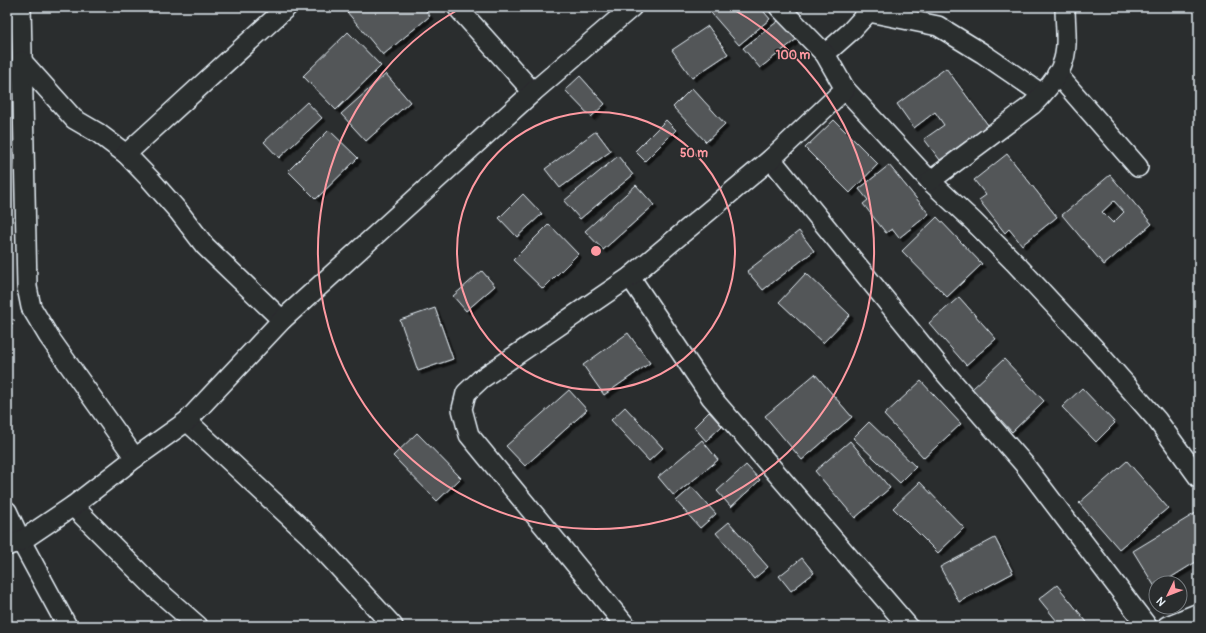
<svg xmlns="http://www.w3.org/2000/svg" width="1206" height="633" font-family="Pangolin,sans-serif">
<defs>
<filter id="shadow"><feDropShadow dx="3.5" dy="3.5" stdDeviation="0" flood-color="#0009"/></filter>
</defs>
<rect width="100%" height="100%" fill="#2a2d2e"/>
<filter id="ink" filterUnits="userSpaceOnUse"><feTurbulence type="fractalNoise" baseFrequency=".025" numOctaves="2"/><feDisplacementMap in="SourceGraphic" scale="8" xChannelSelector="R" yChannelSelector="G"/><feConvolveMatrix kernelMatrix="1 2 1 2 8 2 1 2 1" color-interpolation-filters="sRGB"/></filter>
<g filter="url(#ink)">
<!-- building -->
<g fill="#535759" stroke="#e8f1f8" fill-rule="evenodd" filter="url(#shadow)">
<path d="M354,7H423L430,16L383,55L347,12Z"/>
<path d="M706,7H760L770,19L739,45Z"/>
<path d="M782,18L798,38L760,68L743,48Z"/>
<path d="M708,26L728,54L692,78L672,50Z"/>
<path d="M348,32L381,66L336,110L303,76Z"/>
<path d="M946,68L988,125L940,160L924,139L944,125L935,112L914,128L897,104Z"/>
<path d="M386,74L410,102L366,141L341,114Z"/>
<path d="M580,76L605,104L591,117L565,90Z"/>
<path d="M692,88L725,124L706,142L673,107Z"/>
<path d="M307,102L322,118L279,158L264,142Z"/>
<path d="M666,120L676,130L645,161L635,151Z"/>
<path d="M834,120L878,164L850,193L805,148Z"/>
<path d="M329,130L358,158L316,199L288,171Z"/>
<path d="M596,131L611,151L560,188L545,169Z"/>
<path d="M1007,154L1057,217L1022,245L1009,229L1005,233L979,200L986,195L974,180Z"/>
<path d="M618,156L633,175L580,219L564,201Z"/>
<path d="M889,165L929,214L899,238L892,229L886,233L863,204L868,200L859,189Z"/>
<path d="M1110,175L1152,224L1104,265L1062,215ZM1114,201L1124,212L1113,223L1102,212Z"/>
<path d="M636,185L654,205L603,250L585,231Z"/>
<path d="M523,194L542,214L517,237L499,218Z"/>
<path d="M937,217L982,264L947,297L902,251Z"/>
<path d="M549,224L578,254L543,289L513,260Z"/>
<path d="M799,231L814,251L763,290L747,271Z"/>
<path d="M482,271L495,286L466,311L453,296Z"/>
<path d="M806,273L850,315L823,343L779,302Z"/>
<path d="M959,297L996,339L966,365L929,323Z"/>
<path d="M435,308L453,359L418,371L400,320Z"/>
<path d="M628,333L650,363L604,395L583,365Z"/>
<path d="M1004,359L1044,401L1012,432L972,389Z"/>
<path d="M815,374L852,417L802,460L765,416Z"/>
<path d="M921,381L961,424L924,458L884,415Z"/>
<path d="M1082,388L1115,423L1096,442L1062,407Z"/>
<path d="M569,390L587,410L525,466L506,446Z"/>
<path d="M625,407L663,448L649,461L611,420Z"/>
<path d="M709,412L722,426L706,441L694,427Z"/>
<path d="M869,422L916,467L900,483L853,438Z"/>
<path d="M417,433L461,478L437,501L393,456Z"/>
<path d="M702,440L718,460L674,496L658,477Z"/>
<path d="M850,441L890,488L855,518L815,471Z"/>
<path d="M1127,461L1168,508L1119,549L1079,503Z"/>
<path d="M746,465L760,480L731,507L717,491Z"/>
<path d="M920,482L964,528L938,553L893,508Z"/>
<path d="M692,487L716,514L700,528L676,501Z"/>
<path d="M1199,511V560L1162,583H1156L1155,587L1133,551Z"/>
<path d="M729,522L768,567L754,579L716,533Z"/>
<path d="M995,538L1013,573L959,602L940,567Z"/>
<path d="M802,558L814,573L791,591L779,576Z"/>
<path d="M1057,585L1090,626H1061L1039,599Z"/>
<path d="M609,617L617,626H599Z"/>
</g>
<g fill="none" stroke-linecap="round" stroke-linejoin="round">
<defs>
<g id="minor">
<path d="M21,7L27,287L31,307L49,337L135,458"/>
<path d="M457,7L533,92"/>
<path d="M869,12L938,26L982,53L1042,94"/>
<path d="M825,54L851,31L873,7"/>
<path d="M22,61L74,119L98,133L126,154"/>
<path d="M1057,74L1138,167"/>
<path d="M845,89L930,181L973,221L1015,263L1094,348L1157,420L1199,478"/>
<path d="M771,159L944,372L1024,464L1147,626"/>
<path d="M930,181L1032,105C1042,95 1057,79 1062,65C1069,48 1065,26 1065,7"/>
<path d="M630,277L711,397L908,626"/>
<path d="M282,320L205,246L179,212L150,179L126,154L287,7"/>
<path d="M187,421L310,536L393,626"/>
<path d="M73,506L156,589L198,626"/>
<path d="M7,511L21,541L67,626"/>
<path d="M7,546L21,541L73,506L135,458L187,421L282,320L533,92L632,7"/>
<path d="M626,626L469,435L462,409L466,393L481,379L630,277L771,159L845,89L825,54L779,7"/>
<path d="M1167,626L1199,613"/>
</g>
</defs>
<!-- minor casing -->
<use href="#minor" stroke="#e8f1f8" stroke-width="22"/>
<!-- path -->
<path stroke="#e8f1f8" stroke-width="2.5" stroke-dasharray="1 3" stroke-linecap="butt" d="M7,335L15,317"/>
<!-- minor -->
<use href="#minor" stroke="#2a2d2e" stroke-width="19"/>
</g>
</g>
<!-- distance rings -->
<g fill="none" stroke="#ff9aa2" stroke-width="2">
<circle cx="596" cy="251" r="139"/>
<path d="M731 8A278 278 0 1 1 461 8"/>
</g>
<circle cx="596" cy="251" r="6" fill="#ff9aa2" stroke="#2a2d2e" stroke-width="2"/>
<g font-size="12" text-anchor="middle" font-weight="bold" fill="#ff9aa2" stroke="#2a2d2e" stroke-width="3" stroke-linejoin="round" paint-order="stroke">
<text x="793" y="59">100 m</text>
<text x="694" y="157">50 m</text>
</g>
<!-- margin -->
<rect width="1206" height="633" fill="none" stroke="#2a2d2e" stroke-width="24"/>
<rect x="12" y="12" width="1182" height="609" fill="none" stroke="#e8f1f8" stroke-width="1.5" filter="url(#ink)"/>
<!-- north arrow -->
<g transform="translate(1168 595) rotate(227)"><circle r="19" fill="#2a2d2e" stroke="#767b7f"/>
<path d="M0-3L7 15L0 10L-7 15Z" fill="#ff9aa2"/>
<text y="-6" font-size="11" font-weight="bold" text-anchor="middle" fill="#e8f1f8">N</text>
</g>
</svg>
